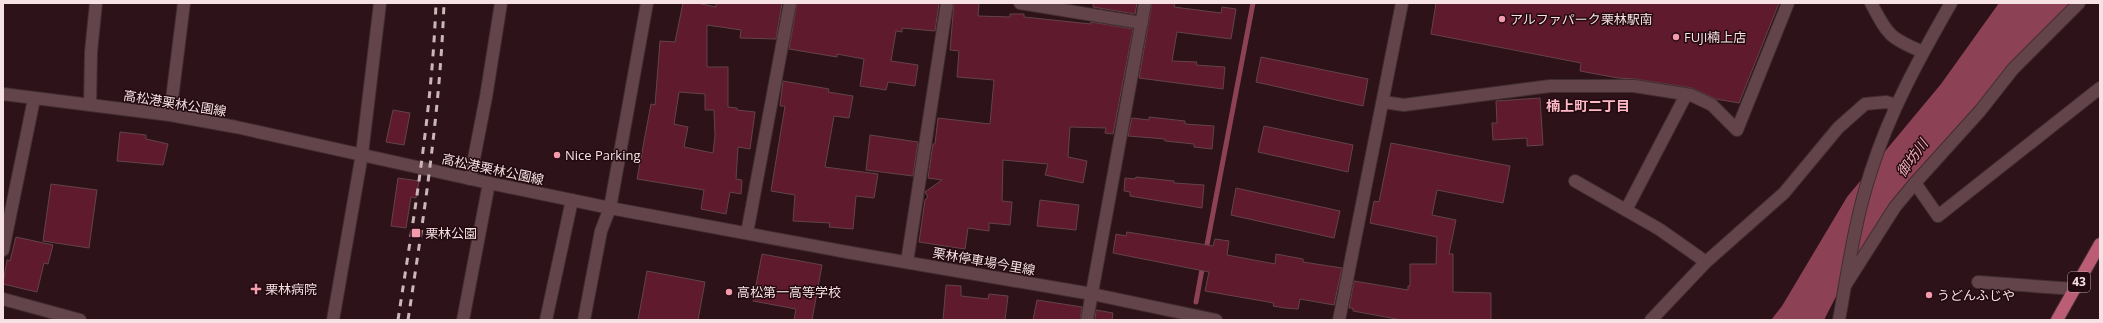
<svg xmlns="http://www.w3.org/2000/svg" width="2103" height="323" font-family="'Open Sans','Noto Sans JP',sans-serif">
<rect width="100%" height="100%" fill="#2d1219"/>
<!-- water -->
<path fill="#8c4254" d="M1999,3H2070L2009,66L1845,279L1824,320H1771L1782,306L1847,197L1941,84Z"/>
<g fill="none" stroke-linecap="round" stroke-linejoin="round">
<!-- stream -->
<g stroke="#8c4254" stroke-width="5">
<path d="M1206,250L1253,3"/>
<path d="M1196,302L1203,264"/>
</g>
</g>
<!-- building -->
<g fill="#5f1a2e" stroke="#634349" fill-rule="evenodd">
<path d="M683,3H697L716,7V3H782L776,39L740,38L741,30L707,25V67H728V107L737,108V110L755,112L750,149L738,147L736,179L742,180L741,194L730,192L726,214L701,209L704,190L637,179L651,104L655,105L660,41L675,42ZM679,92L705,94V110H714L715,136L713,153L684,147L688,127L674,124Z"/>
<path d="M797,3H939L935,31L902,28V32L896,31L891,61L918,65L915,86L888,82L886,90L860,86L864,59L837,54V57L789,49Z"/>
<path d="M954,3H979L978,16L1010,17V14H1024V17L1091,24V22L1133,29L1113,134L1105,133L1106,128L1070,127L1068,157L1087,161L1083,183L1045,175L1048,164L1003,160L1002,201L1012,202L1010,225L989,223V231L968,228L965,249L919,242L925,200L928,197L925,192L942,180L928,178L933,144H935L938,118L990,124L994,80L957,77L959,51L950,50Z"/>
<path d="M1093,3H1137L1135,14L1093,7Z"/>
<path d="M1152,3H1175L1174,7L1221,13L1222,7L1236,9L1231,39L1177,32L1172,61L1197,62L1196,65L1225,67L1223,89L1139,78Z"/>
<path d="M1436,3H1779L1739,103L1716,99L1692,88L1635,79L1618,78L1580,71L1581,63L1431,34Z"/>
<path d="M1261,57L1368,79L1363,106L1256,82Z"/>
<path d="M783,81L829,89L828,92L853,96L849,118L834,116L825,167L878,174L874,198L856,196L853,229L829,227L830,223L793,221L795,195L771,191L785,106H780Z"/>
<path d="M1540,98L1543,145L1527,146V138L1493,140L1492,123H1497L1496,101Z"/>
<path d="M393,110L410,113L404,145L386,142Z"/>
<path d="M1149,117L1185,121V124L1214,126L1212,149L1194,147V144L1165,141V139L1128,136L1132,118L1149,120Z"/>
<path d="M1264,126L1353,145L1348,172L1258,152Z"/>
<path d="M120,132L146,135V139L168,144L163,165L117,161Z"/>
<path d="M870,135L918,142L913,176L866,170Z"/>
<path d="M1391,143L1510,166L1503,203L1437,190L1432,215L1456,220L1449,254H1453V292L1491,293V320H1402L1353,311V308H1349L1354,281L1408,290V286H1410V264H1436L1437,237L1370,223L1374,201L1379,202Z"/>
<path d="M1136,177L1174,181V183L1204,185L1202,208L1130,196V192L1124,191L1125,178L1135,179Z"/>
<path d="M398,178L419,181L416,198L411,197L406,228L391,226Z"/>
<path d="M51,184L97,190L89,248L43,241Z"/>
<path d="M1236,188L1340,211L1334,238L1231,215Z"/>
<path d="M1040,200L1079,205L1076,230L1037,226Z"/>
<path d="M1127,232L1213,246L1215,239L1229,241L1227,255L1275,264L1276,254L1303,259V262L1342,268L1334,305L1300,299L1298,309L1285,308L1273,306L1274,303L1205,291L1209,272L1113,253L1116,234L1126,236Z"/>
<path d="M16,237L53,245L48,264L44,263L37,292L3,284L7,260L10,261Z"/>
<path d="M762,254L822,265L812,320H794L796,309L753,301Z"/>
<path d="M647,271L705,282L698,320H638Z"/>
<path d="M946,285L961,286V296L988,299L989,294L1008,296L1005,320H943Z"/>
<path d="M1037,300L1082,307L1080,320H1033Z"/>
<path d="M1096,310L1113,313L1112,320H1095Z"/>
</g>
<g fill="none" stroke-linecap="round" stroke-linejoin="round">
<defs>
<g id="street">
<path d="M1020,3L1142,23"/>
<path d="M1871,3C1888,35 1889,38 1923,52"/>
<path d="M1383,102L1404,105L1550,86H1634L1691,95L1712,105L1737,130L1788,3"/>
<path d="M90,105L91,52L96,3"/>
<path d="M170,115L184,3"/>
<path d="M470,179L486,97L501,3"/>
<path d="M1575,181L1659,229L1706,262"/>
<path d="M1915,183L1938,216L2100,88"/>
<path d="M1626,210L1686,95"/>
<path d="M3,250L34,99"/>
<path d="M907,262L947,3"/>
<path d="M1978,282L2075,289"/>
<path d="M1846,284L1895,207L1915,183L1980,111L2013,69L2079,3"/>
<path d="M3,299L80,320"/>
<path d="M333,320L362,154L380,3"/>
<path d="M463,320L489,183"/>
<path d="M546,320L572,200"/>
<path d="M1087,320L1145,3"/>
<path d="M1339,320L1402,3"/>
<path d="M1651,320L1706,262L1784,193L1838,128L1865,104L1886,102L1896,105"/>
</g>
<g id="secondary">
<path d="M3,94L170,115L236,127L489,183L610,208L852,253L1092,294L1216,320"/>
<path d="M747,233L790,3"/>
<path d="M584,320L601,231L610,208L647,3"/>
<path d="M1839,320C1848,270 1855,219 1871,171C1890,111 1920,57 1951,3"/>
</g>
<path id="primary" d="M2057,320L2100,244"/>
</defs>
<!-- street casing -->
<use href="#street" stroke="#412e32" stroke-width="14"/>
<!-- secondary casing -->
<use href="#secondary" stroke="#412e32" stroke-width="14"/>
<!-- primary casing -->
<use href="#primary" stroke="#412e32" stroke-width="14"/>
<!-- street -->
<use href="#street" stroke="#64444b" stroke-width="12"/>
<!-- secondary -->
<use href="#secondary" stroke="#64444b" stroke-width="12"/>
<!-- primary -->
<use href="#primary" stroke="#bb5e75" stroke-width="12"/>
<!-- rail -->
<g stroke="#cbb6ba" stroke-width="3" stroke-dasharray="7 7" stroke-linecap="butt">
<path d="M398,320C414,215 432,110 436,3"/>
<path d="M408,320C424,215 440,110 444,3"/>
</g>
</g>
<!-- markers -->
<g fill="#f39aac" stroke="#230910" stroke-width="1.5">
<circle cx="1502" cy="19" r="4"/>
<circle cx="1676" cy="37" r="4"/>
<circle cx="557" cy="155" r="4"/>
<rect x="411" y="228" width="10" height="10" rx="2"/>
<path d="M254 283h4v4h4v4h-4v4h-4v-4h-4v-4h4z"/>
<circle cx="729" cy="292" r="4"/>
<circle cx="1929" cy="295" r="4"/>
</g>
<g text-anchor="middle" stroke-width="3" stroke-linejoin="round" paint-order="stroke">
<!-- shield labels -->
<rect fill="#230910" stroke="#b7a1a5" stroke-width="1" x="2068" y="272" width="22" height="20" rx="3"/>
<g font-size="12" font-weight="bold" fill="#f6e2e5">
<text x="2079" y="286">43</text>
</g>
<!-- poi labels -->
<g font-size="13" fill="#f6e2e5" stroke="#230910" text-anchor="start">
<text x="1510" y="24">アルファパーク栗林駅南</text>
<text x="1684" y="42">FUJI楠上店</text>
<text x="565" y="160">Nice Parking</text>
<text x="425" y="238">栗林公園</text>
<text x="265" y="294">栗林病院</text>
<text x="737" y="297">高松第一高等学校</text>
<text x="1937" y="300">うどんふじや</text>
</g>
<!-- street labels -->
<g font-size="13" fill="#f6e2e5" stroke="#230910">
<text transform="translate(175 103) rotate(9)" y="5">高松港栗林公園線</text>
<text transform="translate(493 169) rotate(12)" y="5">高松港栗林公園線</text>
<text transform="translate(984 261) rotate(10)" y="5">栗林停車場今里線</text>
</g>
<!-- neighbourhood labels -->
<g font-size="14" font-weight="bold" fill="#febac6" stroke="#230910">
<text x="1588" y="111">楠上町二丁目</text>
</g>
<!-- water labels -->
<g font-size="14" font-style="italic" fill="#f3b0bd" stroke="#230910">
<text transform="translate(1912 158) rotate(-54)" y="5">御坊川</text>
</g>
</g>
<!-- border -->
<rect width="2103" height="323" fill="none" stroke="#f6e2e5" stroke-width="8"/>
</svg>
